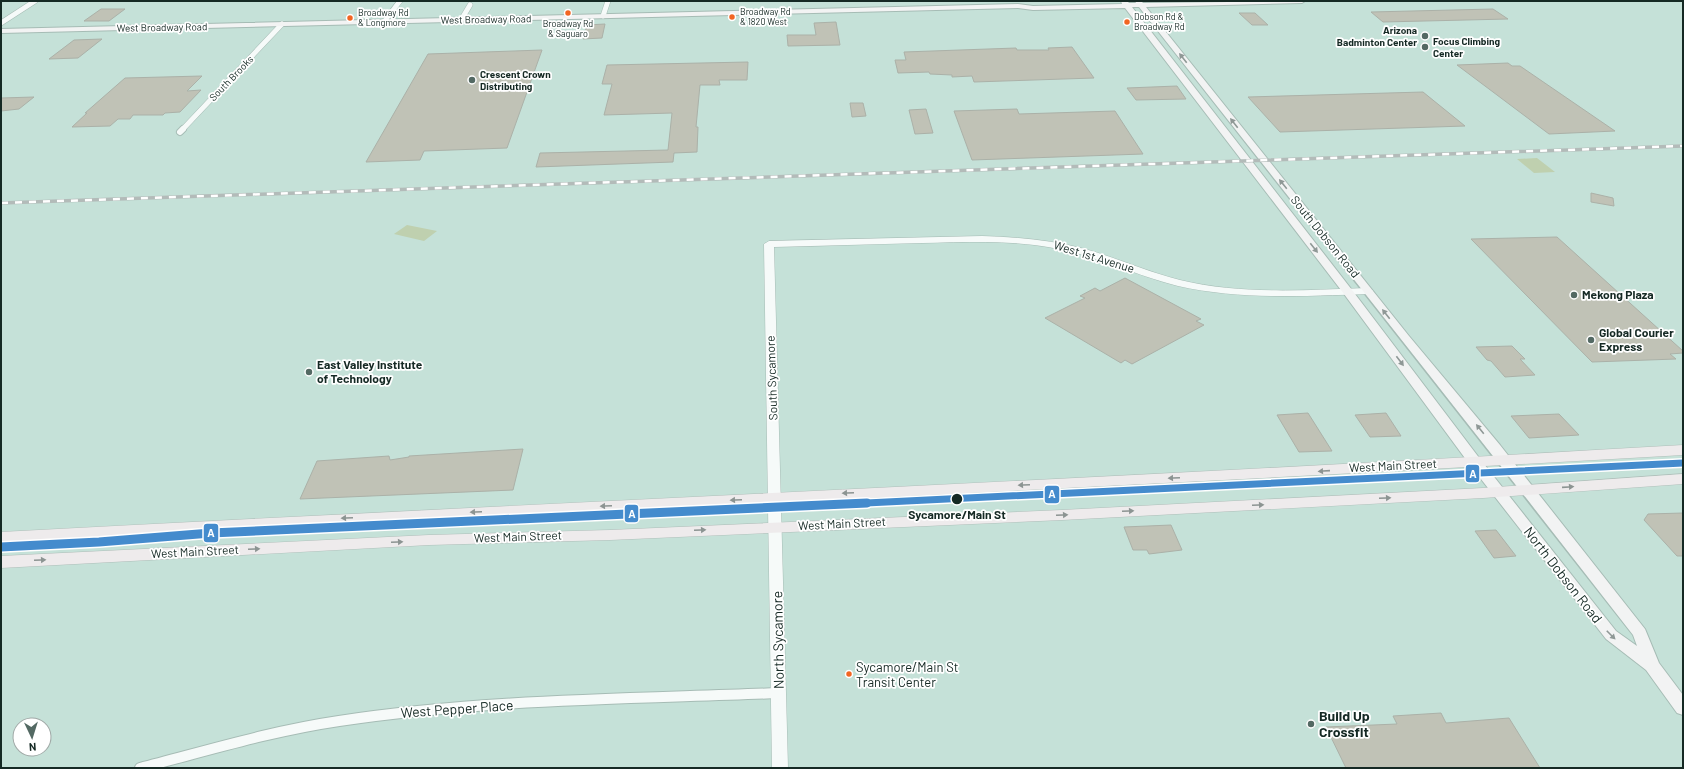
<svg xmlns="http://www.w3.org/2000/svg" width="1684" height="769" font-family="Barlow,sans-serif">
<rect width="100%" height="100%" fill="#c5e1d8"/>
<!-- green -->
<g fill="#bfd0af">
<path d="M1537,158L1555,172L1534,173L1517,159Z"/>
<path d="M407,225L437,231L424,241L394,234Z"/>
</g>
<!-- building -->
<g fill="#c0c2b6" stroke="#abb1a8">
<path d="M101,9H125L109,21H84Z"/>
<path d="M1493,9L1508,19L1383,22L1371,12Z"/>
<path d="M1239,13H1255L1268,25H1252Z"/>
<path d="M836,22L840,45L788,46L787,35H816L814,23Z"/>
<path d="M605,24L602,38L583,39L587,25Z"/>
<path d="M102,39L78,58L49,59L74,40Z"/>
<path d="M1072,47L1094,78L974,82L972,76L952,77V75L930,74L929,72L898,73L895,60H906L904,52L1016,48L1017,50H1049L1048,48Z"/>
<path d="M542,50L507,148L424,151L420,160L366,162L428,54Z"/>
<path d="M748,62L747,80H719L720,85H700L696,127H698L697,152L674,153L673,162L536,167L540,153L668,150L672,113L604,115L612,84H602L607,65Z"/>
<path d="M1508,63L1512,66H1520L1615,131L1549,134L1457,65Z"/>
<path d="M202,76L187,91L201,90L180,112L165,113L163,115H133L130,119H118L110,126L72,127L87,113H85L125,78Z"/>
<path d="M1177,86L1186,99L1136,100L1127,88Z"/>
<path d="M1423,92L1465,126L1280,132L1248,97Z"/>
<path d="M34,97L19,109L1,111V98Z"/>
<path d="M850,103H863L866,116L852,117Z"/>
<path d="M926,109L933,133L915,134L909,110Z"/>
<path d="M1017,109L1019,114L1115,111L1143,154L972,160L954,111Z"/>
<path d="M1591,193L1613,198L1614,206L1591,202Z"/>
<path d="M1557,237L1683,351V353L1670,354L1676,359L1592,362L1471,239Z"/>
<path d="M1125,278L1201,319L1196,321L1204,325L1132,364L1125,360L1121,363L1045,318L1085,298L1080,296L1095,288L1100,291Z"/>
<path d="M1512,346L1525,359H1520L1535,375L1505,377L1491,361L1487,360L1476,347Z"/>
<path d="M1308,413L1332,451L1299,452L1277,415Z"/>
<path d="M1386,413L1401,436L1370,437L1355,415Z"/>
<path d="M1559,414L1579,435L1529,438L1511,416Z"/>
<path d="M523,449L513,490L300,499L317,461L389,456L390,460L409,457V456Z"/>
<path d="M1683,513V556H1677L1644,520L1648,514Z"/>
<path d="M1171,525L1182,550L1149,554L1147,550H1133L1124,527Z"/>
<path d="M1496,530L1516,556L1494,558L1475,531Z"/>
<path d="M1441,713L1446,723L1509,718L1540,768H1346L1326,727L1397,724L1393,716Z"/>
</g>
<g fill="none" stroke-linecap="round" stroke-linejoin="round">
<defs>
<g id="minor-far2">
<path d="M603,16L608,1"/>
<path d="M461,20L470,5"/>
<path d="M1,23L35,1"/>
<path d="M182,130L282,24"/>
</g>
<path id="minor-far1" d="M180,132L183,129"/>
<path id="minor" d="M140,768C206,751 271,731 339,721C484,699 632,699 779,693"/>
<g id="tertiary">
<path d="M397,1H403L386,23H382L381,22Z"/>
<path d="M982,236C1017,237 1051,240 1085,249C1117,258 1148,272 1180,280C1242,295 1305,290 1368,288L1373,291L1368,294C1305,296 1241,300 1178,286C1134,275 1093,254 1048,247C1007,240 964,242 922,243C872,244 823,246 774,247L788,768H772L764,244L769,241Z"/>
</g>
<path id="secondary" d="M1121,1H1127L1129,3H1136L1135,1H1141L1143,3L1305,1L1302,3L1146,7L1409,336L1500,445L1645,629L1659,663L1683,695V715L1677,713L1646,670L1606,639L1470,465L1344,294L1125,8L1033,10L1018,8L1,33V29L1018,4L1033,6L1122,4ZM1132,7H1139C1304,217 1470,425 1633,635L1637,646L1616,631L1480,459L1352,290Z"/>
<g id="primary">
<path d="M1683,445V455C1123,487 562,512 1,542V532C562,502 1123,478 1683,445Z"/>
<path d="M1683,474V484L1483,498L1062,520L610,540L429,545L1,568V556L429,535L610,530L1062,510L1483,488Z"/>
</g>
</defs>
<!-- minor-far2 casing -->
<use href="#minor-far2" stroke="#a6bcb5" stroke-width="6"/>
<!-- minor-far1 casing -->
<use href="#minor-far1" stroke="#a6bcb5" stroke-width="8"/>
<!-- minor casing -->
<use href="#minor" stroke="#a6bcb5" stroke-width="12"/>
<!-- tertiary casing -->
<use href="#tertiary" stroke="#a6bcb5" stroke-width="1"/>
<!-- secondary casing -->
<use href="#secondary" stroke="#a6bcb5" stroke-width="2"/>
<!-- primary casing -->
<use href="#primary" stroke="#afbeb9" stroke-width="1"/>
<!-- minor-far2 -->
<use href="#minor-far2" stroke="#f6faf9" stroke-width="5"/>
<!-- minor-far1 -->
<use href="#minor-far1" stroke="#f6faf9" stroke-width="6"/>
<!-- minor -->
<use href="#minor" stroke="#f6faf9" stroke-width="10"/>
<!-- tertiary -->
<use href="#tertiary" fill="#f6faf9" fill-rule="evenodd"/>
<!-- secondary -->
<use href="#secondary" fill="#f2f3f3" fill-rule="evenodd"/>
<!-- primary -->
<use href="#primary" fill="#eeebec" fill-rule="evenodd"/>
<defs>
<path id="rail" d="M1,203L1683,146"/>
</defs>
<!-- rail casing -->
<use href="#rail" stroke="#b3bbb9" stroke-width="3.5"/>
<!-- rail -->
<use href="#rail" stroke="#fff" stroke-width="2.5" stroke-dasharray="7" stroke-linecap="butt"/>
<defs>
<path id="rail-1-far1" d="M846,504L1683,463"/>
<path id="rail-1" d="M1,547L99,542L211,533L867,503"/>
</defs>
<!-- rail-1-far1 casing -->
<use href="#rail-1-far1" stroke="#fff" stroke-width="10"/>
<!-- rail-1 casing -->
<use href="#rail-1" stroke="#fff" stroke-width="12"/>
<!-- rail-1-far1 -->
<use href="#rail-1-far1" stroke="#448bcd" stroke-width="7"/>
<!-- rail-1 -->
<use href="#rail-1" stroke="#448bcd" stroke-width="9"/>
</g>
<!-- one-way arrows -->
<defs><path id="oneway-solid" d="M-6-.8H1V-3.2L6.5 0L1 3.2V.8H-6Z"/></defs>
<g fill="#8f9896">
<use href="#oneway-solid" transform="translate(1183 58) rotate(-128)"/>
<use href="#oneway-solid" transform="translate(1234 123) rotate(-128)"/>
<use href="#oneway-solid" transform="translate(1283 184) rotate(-129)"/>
<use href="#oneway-solid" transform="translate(1314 248) rotate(52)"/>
<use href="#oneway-solid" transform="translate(1386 314) rotate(-128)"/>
<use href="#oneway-solid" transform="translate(1400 361) rotate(53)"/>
<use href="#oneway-solid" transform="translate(1480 429) rotate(-129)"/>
<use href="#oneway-solid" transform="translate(1611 635) rotate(45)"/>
</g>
<g fill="#8c9492">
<use href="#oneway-solid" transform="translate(1324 471) rotate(176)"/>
<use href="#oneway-solid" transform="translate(1174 478) rotate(178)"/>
<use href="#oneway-solid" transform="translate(1024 485) rotate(177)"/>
<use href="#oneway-solid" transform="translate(1568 487) rotate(-4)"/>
<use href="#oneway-solid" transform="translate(848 493) rotate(177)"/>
<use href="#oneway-solid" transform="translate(1385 498) rotate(-3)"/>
<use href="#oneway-solid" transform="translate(736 500) rotate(177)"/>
<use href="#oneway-solid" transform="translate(1258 505) rotate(-3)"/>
<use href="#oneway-solid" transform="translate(606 506) rotate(178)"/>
<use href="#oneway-solid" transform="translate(1128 511) rotate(-3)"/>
<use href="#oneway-solid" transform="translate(476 512) rotate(177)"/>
<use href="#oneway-solid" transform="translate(1062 515) rotate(-3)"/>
<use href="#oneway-solid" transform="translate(347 518) rotate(177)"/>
<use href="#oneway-solid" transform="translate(700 530) rotate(-3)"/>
<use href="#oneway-solid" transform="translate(397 542) rotate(-3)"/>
<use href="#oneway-solid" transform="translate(254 549) rotate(-3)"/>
<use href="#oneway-solid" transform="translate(40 560) rotate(-3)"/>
</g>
<!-- markers -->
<g fill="#f26522" stroke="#fff" stroke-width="1.5">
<circle cx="568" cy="13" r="3.5"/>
<circle cx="732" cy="17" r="3.5"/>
<circle cx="350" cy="18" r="3.5"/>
<circle cx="1127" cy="22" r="3.5"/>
<circle cx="849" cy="674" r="3.5"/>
</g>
<g fill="#536963" stroke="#fff" stroke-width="1.5">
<circle cx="1425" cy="36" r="4"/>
<circle cx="1425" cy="47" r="4"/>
<circle cx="472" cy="80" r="4"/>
<circle cx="1574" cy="295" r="4"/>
<circle cx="1591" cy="340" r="4"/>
<circle cx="309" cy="372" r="4"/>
<circle cx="1311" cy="724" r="4"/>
</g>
<circle fill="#152924" stroke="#fff" stroke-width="1.5" cx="957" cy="499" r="6"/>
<g text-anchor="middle" stroke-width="3.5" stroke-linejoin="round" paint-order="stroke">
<!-- far-bus labels -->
<g font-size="9" fill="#152924" stroke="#fff" text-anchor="start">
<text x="740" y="15">Broadway Rd<tspan x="740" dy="10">&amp; 1820 West</tspan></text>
<text x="358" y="16">Broadway Rd<tspan x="358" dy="10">&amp; Longmore</tspan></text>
<text x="1134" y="20">Dobson Rd &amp;<tspan x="1134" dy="10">Broadway Rd</tspan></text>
<text x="568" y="27" text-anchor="middle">Broadway Rd<tspan x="568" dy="10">&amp; Saguaro</tspan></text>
</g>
<!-- far-street labels -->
<g font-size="10" fill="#152924" stroke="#fff">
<text transform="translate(486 19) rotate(-1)" y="4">West Broadway Road</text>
<text transform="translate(162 27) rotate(-1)" y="4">West Broadway Road</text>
<text transform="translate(231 78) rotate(-46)" y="4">South Brooks</text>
</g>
<!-- far-poi labels -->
<g font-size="10" font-weight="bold" fill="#152924" stroke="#fff" text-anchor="start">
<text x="1417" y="34" text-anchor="end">Arizona<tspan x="1417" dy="12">Badminton Center</tspan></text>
<text x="1433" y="45">Focus Climbing<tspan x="1433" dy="12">Center</tspan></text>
<text x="480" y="78">Crescent Crown<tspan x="480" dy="12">Distributing</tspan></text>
</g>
<!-- street labels -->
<g font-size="12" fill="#152924" stroke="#fff">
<text transform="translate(1325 237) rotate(51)" y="4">South Dobson Road</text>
<text transform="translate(1094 257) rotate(17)" y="4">West 1st Avenue</text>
<text transform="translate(772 378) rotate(-92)" y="4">South Sycamore</text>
<text transform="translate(1393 466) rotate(-3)" y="4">West Main Street</text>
<text transform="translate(842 524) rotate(-3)" y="4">West Main Street</text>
<text transform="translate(518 537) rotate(-2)" y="4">West Main Street</text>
<text transform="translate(195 552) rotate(-3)" y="4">West Main Street</text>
</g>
<!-- poi labels -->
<g font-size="12" font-weight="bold" fill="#152924" stroke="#fff" text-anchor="start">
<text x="1582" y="299">Mekong Plaza</text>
<text x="1599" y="337">Global Courier<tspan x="1599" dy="14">Express</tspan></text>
<text x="317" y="369">East Valley Institute<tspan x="317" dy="14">of Technology</tspan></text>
</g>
<!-- stop labels -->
<g font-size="12" font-weight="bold" fill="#152924" stroke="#fff">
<text x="957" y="519">Sycamore/Main St</text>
</g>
<!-- near-bus labels -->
<g font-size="13" fill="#152924" stroke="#fff" text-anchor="start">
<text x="856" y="672">Sycamore/Main St<tspan x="856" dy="15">Transit Center</tspan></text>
</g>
<!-- near-street labels -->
<g font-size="14" fill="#152924" stroke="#fff">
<text transform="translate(1563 575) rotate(52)" y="5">North Dobson Road</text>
<text transform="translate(778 640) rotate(-91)" y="5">North Sycamore</text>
<text transform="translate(457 709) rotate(-4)" y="5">West Pepper Place</text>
</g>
<!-- near-poi labels -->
<g font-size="14" font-weight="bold" fill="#152924" stroke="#fff" text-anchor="start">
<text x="1319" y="721">Build Up<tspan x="1319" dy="16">Crossfit</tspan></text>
</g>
</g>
<g stroke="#fff" stroke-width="1.5">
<rect x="1465" y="464" width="15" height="19" rx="4" fill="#448bcd"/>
<rect x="1044" y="485" width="16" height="19" rx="4" fill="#448bcd"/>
<rect x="624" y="504" width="15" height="19" rx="4" fill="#448bcd"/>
<rect x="203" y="523" width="16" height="20" rx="4" fill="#448bcd"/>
</g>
<g font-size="11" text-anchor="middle" font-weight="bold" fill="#fff">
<text x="1473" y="478">A</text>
<text x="1052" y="498">A</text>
<text x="632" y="518">A</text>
<text x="211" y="537">A</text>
</g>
<!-- border -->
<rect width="1684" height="769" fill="none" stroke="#152924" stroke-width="4"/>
<!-- north arrow -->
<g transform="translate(32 737) rotate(176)"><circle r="19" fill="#ffffff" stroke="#a1a9a7"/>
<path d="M0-3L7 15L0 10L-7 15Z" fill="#536963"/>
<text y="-6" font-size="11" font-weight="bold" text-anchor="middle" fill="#152924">N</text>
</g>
</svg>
